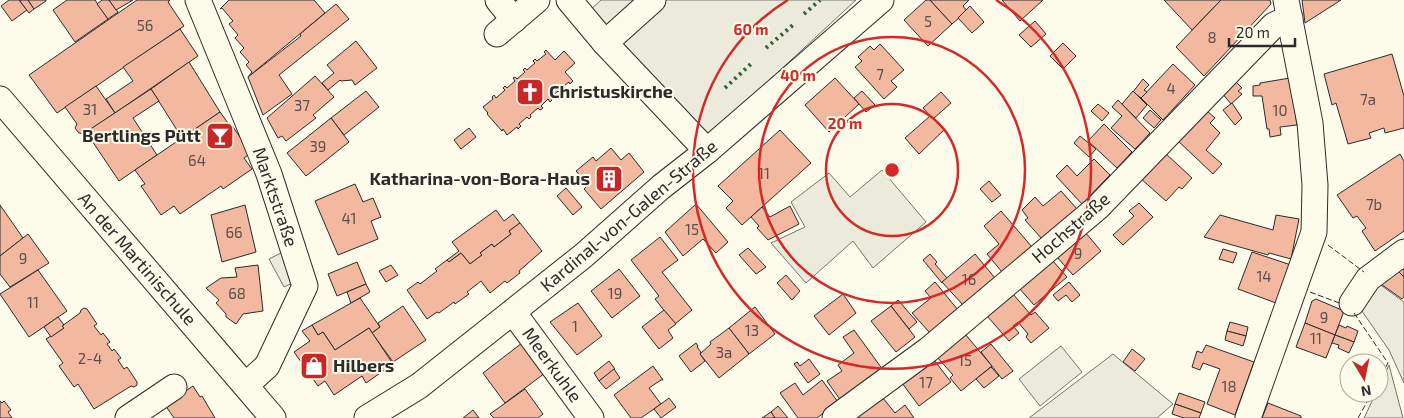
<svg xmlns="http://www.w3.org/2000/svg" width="1404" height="418" font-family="'Exo 2',sans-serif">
<rect width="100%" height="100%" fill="#fdfbea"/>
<!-- green -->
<g fill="#ecebdb" stroke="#74746e">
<path d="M882,170L926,222L873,268L853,241L806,283L771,243L805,227L791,202L829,173L850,197Z"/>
<path d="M283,252L297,281L284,287L269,259Z"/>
<path d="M1375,281L1404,302V383L1389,350L1357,304Z"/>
<path d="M1113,354L1173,404L1157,418H1029Z"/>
<path d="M1389,365L1403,418H1364L1376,393H1379V387Z"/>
</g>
<!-- parking -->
<g fill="#eceadb" stroke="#74746e">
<path d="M601,0H856L696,148L577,22Z"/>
<path d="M1061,346L1082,372L1040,406L1019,379Z"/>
</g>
<!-- building -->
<g fill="#f2b8a0" stroke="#2b2b2b">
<path d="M9,0H19L27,10L12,21L1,6Z"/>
<path d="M22,0H28L34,9L29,13L20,1Z"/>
<path d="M28,0H46V1L34,9Z"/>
<path d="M67,0H95L108,19L75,42L53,10Z"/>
<path d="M102,0H109L118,12L108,19L97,4Z"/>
<path d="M109,0H133L116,10Z"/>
<path d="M137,0H170L168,2L184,26L57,113L29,75Z"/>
<path d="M229,0H314L325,13L248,77L252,72L246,65L249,62L240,52L244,48L235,38L238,35L229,24L233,21L222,8L220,9Z"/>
<path d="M926,0H930L952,24L928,46L904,20Z"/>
<path d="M930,0H969L963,6L967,11L952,24Z"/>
<path d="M1002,0H1043L1020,21Z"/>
<path d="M1164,0H1221L1192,30Z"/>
<path d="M1221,0H1270L1271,4L1204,76L1176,47Z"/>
<path d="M1302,0H1341L1305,23Z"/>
<path d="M336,4L349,19L279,75L292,94L263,115L248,77L301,36L300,34Z"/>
<path d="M970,6L984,22L972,33L958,18Z"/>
<path d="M1035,21L1046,34L1031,47L1019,35Z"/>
<path d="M180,29L198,56L115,113L106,99L133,81L123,67Z"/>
<path d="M356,41L377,68L355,85L352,80L341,81L340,80L328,90L322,83L334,73L327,65Z"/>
<path d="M1063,43L1076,56L1063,69L1050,56Z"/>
<path d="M880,44L904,70L891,81L897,87L884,99L855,67L862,61L858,57L870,46L874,50Z"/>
<path d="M546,50L555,60L564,51L575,63L565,72L573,81L570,84L569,82L560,89L562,91L560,93L558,91L550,98L552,100L550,102L548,99L541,106L543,108L540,110L538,108L530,115L531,117L529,119L527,117L519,124L521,126L518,129L517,127L507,135L503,129L502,131L487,114L488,113L483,107L493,99L492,97L494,95L496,98L505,90L503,88L505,86L507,88L515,81L513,78L515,77L517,79L525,72L523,70L525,68L527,70L535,63L533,61L535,59L537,61L546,54L544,52Z"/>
<path d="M1392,54L1404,96V128L1385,133L1384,128L1369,133L1371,138L1348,144L1336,103L1332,105L1324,74Z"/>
<path d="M189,62L220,112L182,138L151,89Z"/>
<path d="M1173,64L1195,85L1163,120L1141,98Z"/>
<path d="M315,76L334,97L313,115L316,118L286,141L282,136L278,138L267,118Z"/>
<path d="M835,78L859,104L829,132L805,105Z"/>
<path d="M1290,78L1297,125L1280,127L1281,135L1270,137L1269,129H1267L1262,96H1253V86L1260,85V83Z"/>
<path d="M1143,79L1149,85L1144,90L1147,92L1141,98L1133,92Z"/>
<path d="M1234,80L1242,88L1238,91L1242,94L1231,104L1221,92Z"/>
<path d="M96,86L115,113L84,134L79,133L75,128L77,124L65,107Z"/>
<path d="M151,89L159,101L133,118L157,155L119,181L86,132Z"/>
<path d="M366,91L379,107L344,135L331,118Z"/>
<path d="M862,91L875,105L866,112L854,98Z"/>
<path d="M1133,91L1147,105L1136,118L1122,104Z"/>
<path d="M941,92L951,103L933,119L923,108Z"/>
<path d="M1118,100L1150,133L1135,149L1111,128L1122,116L1112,107Z"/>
<path d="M1232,103L1242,118L1235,125L1223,110Z"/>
<path d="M1098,104L1109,113L1102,121L1091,111Z"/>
<path d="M1150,110L1161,120L1154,128L1143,118Z"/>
<path d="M1206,110L1215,118L1210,123L1220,133L1206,150L1222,164L1213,174L1176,139Z"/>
<path d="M220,112L230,126L231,124L251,153L244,158L252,169L223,189L221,186L180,214L174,206L161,215L141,186L145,184L135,170Z"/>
<path d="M930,116L944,130L919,154L905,138Z"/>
<path d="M331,118L349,142L306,176L287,153Z"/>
<path d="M1104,124L1132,152L1117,168L1088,141Z"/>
<path d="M469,128L476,137L461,149L454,140Z"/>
<path d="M780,130L811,163L742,225L726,208L733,201L718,186Z"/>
<path d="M1080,136L1096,149L1089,157L1074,143Z"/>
<path d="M611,148L621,160L629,153L644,172L601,209L584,189L588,185L576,171L593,157L596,161Z"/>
<path d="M1164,152L1192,178L1182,189L1179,187L1166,201L1140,178Z"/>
<path d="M1400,154L1404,161V231L1375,251L1362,231L1366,228L1357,216L1353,218L1337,195Z"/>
<path d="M1094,159L1110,175L1082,204L1056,176L1067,165L1077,176Z"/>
<path d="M989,181L1001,195L992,202L980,189Z"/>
<path d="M355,184L363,202L373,198L381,217L371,221L378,239L338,255L315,201Z"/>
<path d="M566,188L582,207L573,215L557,196Z"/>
<path d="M1061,191L1077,209L1042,239L1025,220L1028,218L1022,210L1035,197L1043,206Z"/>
<path d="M1139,203L1153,217L1123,245L1113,235L1134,216L1129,211Z"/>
<path d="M696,204L728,242L716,253L703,239L683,256L665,232Z"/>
<path d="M0,205L23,238L0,256Z"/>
<path d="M245,205L256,252L222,262L211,215Z"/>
<path d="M790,206L799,224L768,240L757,228L759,226L751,217L762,207L770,217Z"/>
<path d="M496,210L504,221L513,214L520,223L509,231L511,234L494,247L492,244L480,253L482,255L470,264L461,253L449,262L447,260L459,251L452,242Z"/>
<path d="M1001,211L1032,247L1002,272L987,254L999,244L984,226Z"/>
<path d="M1220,215L1273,230L1276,215L1299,219L1291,259L1269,253L1268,255L1204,237Z"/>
<path d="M520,223L542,251L519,271L520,273L507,283L505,281L490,293L481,281L467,292L469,294L455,304L454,302L439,313L437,312L427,319L407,290L418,282L420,284L437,271L435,269L447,260L449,262L461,253L470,264L482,255L480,253L492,244L494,247L511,234L509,231Z"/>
<path d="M1085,232L1101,251L1073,275L1056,256Z"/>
<path d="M28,234L49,263L10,287L0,274V256Z"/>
<path d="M660,237L678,260L662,272L692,310L675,324L655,299L659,296L631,260Z"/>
<path d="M748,248L766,267L756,274L739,255Z"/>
<path d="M1223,249L1237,253L1233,263L1219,259Z"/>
<path d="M1252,252L1291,265L1276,303L1238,289Z"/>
<path d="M930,254L937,262L935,264L947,278L942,283L923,260Z"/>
<path d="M975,254L995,278L963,305L942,282Z"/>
<path d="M1052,260L1067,277L1034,305L1019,288Z"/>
<path d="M1404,261V277L1403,278L1395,266Z"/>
<path d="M357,262L366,284L337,296L328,274Z"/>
<path d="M258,265L263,311L243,314L236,324L226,317V314L216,303L219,300L206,288L221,278L237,277L235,268Z"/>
<path d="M391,265L398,275L386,282L379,271Z"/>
<path d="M619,269L640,296L612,318L591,291Z"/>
<path d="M38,270L67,311L29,337L0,294Z"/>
<path d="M1397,270L1404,277V297L1402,299L1378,282Z"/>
<path d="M786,275L800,291L792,300L777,283Z"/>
<path d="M935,282L958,310L930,333L912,313L931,298L925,291Z"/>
<path d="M1069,282L1080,295L1072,302L1066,295L1058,301L1053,295Z"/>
<path d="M366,284L370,292L351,303L347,292Z"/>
<path d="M843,294L856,313L829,335L814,316Z"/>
<path d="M1013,294L1031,315L1035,312L1049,328L1031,343L1026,337L1028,334L1018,322L1013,326L1019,333L1009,341L987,316Z"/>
<path d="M360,298L380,327L372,333L369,328L335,350L323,332L318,335L312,325Z"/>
<path d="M1316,299L1344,311L1335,335L1305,323L1312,301Z"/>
<path d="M898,300L917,322L909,329L891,306Z"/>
<path d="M578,303L602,336L577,355L550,322Z"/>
<path d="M403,306L426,340L393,362L372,333L380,327L378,323Z"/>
<path d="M891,306L915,337L896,352L871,321Z"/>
<path d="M755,307L775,334L749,354L729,328Z"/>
<path d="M84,308L87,309L97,324L94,326L101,335L103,333L110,342L107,344L112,351L114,349L121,358L118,360L124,369L127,367L137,382V385L134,387L131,386L94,409L78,384L74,387L59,366L63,363L46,339L64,328L62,326L80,313L81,310Z"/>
<path d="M664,310L676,324L668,330L673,338L659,349L642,327Z"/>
<path d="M58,317L64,325L62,326L64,328L51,337L44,327Z"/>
<path d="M1230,322L1248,327L1246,336L1227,331Z"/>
<path d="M1305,323L1335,335L1326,358L1296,347Z"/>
<path d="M312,325L318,335L323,332L335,350L369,328L393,364L366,383L362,376L334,395L325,381L318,386L294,352L310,341L302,331Z"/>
<path d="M1339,325L1346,328L1347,326L1358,331L1354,342L1335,335Z"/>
<path d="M729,328L749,354L719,378L700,354L711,344L710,342Z"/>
<path d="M854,330L883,370L841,401L827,381L842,371L838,365L854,353L843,337Z"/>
<path d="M1227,331L1246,336L1243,346L1225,340Z"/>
<path d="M965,334L992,366L961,391L950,378L953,375L937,357Z"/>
<path d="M1335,335L1354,342L1349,353L1338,348L1339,345L1332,343Z"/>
<path d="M522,343L545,373L505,403L483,373Z"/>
<path d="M696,343L698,346L697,347L701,352L700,354L705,361L691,372L679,356Z"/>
<path d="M991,344L1013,371L1002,379L981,352Z"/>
<path d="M1206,345L1254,362L1235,415L1207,404L1220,369L1203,363L1200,370L1192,367L1197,351L1202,353Z"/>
<path d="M1132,349L1145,359L1135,371L1123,362Z"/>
<path d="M809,359L820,374L808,383L794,364L797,362L800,366Z"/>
<path d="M934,360L951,382L919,406L902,383Z"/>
<path d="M609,361L615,369L599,381L594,373Z"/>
<path d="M653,366L663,380H661L649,388L661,404L641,418H631L614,395Z"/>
<path d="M991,367L999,376L984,388L976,379Z"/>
<path d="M614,369L620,378L606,389L599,381Z"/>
<path d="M822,380L838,402L817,418H798L780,393L795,383L803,395Z"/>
<path d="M193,386L200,397L202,396L215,418H174L165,405Z"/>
<path d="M525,389L543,414L538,418H494L490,414Z"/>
<path d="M1179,393L1205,402L1201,413L1175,404Z"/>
<path d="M669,398L676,407L661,418L654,409Z"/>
<path d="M883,398L895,413L905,405L914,418H856Z"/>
<path d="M0,401L2,403L4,401L11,410L8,412L12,418H0Z"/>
<path d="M1268,403L1301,416V418H1262Z"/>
<path d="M1175,404L1201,413L1199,418H1184L1172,414Z"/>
<path d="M778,406L788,418H775L771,412Z"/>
<path d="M473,410L479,418H463Z"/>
<path d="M771,412L775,418H762Z"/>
</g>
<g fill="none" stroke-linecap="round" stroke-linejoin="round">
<defs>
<g id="minor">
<path d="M198,0L269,174L305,286L267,366L246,385"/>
<path d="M498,0L514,20"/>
<path d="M569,0L605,43L707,151"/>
<path d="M497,34L537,0"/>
<path d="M605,43L653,0"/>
<path d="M0,99L273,418"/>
<path d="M1352,303L1368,279L1404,252"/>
<path d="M513,312L591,418"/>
<path d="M128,418L174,387"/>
<path d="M367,418L419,386L583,256L661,187L707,151L881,0"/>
<path d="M835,418L928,350L1097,208L1274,25L1290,18"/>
<path d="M1248,418L1314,232L1315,185L1310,123L1286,0"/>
</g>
</defs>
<!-- minor casing -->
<use href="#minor" stroke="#2b2b2b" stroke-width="27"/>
<!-- minor -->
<use href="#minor" stroke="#fdfbea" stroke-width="25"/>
<!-- hedge -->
<g stroke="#34623c" stroke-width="4" stroke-dasharray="2.5 4" stroke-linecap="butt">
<path d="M804,14L820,0"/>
<path d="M766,48L793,25"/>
<path d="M725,88L753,62"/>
</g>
<!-- fence -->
<g stroke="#2b2b2b" stroke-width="1" stroke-dasharray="6 2.5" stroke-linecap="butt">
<path d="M1328,245L1364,272"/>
<path d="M1310,292L1342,304"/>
<path d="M1354,313L1388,363L1379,380"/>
<path d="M1358,418L1372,393"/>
</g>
</g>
<!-- distance rings -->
<g fill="none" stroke="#d62828" stroke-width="2.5">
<circle cx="892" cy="170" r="66"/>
<circle cx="892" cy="170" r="133"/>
<path d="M996 0A199 199 0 1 1 788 0"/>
</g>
<!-- icons -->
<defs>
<symbol id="church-square" viewBox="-11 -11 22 22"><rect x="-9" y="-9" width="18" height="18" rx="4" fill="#c62828" stroke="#fdfbea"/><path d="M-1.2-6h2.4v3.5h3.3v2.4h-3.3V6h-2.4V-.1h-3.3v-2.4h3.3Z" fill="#fff"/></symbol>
<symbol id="bar-square" viewBox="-11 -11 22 22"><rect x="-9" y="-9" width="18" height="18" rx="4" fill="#c62828" stroke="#fdfbea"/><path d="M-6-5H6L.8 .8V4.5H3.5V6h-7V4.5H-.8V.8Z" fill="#fff"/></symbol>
<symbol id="building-square" viewBox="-11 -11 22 22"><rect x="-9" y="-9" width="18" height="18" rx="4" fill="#c62828" stroke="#fdfbea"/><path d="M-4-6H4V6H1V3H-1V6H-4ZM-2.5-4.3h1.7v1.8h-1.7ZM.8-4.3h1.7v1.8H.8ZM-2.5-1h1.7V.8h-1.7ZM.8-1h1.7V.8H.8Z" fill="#fff"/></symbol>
<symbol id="shop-square" viewBox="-11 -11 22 22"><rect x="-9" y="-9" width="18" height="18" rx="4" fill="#c62828" stroke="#fdfbea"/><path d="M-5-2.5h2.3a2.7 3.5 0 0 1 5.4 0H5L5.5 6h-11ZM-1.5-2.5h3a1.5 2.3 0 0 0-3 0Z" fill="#fff"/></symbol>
</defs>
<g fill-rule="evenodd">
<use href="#church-square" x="514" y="76" width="32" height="32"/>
<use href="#bar-square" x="204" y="120" width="32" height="32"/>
<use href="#building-square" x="593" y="163" width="32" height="32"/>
<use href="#shop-square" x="298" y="350" width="32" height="32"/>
</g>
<g text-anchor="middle" stroke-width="4" stroke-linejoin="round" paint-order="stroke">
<!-- number labels -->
<g font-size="15" fill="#5d4e48">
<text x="928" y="27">5</text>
<text x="145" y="31">56</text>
<text x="1212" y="43">8</text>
<text x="880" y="80">7</text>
<text x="1171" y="94">4</text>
<text x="1368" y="105">7a</text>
<text x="302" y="111">37</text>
<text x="90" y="115">31</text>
<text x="1280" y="116">10</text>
<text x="318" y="152">39</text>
<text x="197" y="166">64</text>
<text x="764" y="179">11</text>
<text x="1374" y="210">7b</text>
<text x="349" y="224">41</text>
<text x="692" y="235">15</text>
<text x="234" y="238">66</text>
<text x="1078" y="259">9</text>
<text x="23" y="264">9</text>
<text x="1264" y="282">14</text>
<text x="969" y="285">16</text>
<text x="237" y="299">68</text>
<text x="615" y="299">19</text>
<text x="33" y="308">11</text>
<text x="1324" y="323">9</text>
<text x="575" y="332">1</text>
<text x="752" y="336">13</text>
<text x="1316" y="344">11</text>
<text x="724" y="358">3a</text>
<text x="90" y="364">2-4</text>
<text x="965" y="366">15</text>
<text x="926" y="388">17</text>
<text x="1229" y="392">18</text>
</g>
<!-- poi labels -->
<g font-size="18" font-weight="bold" fill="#2b2b2b" stroke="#fdfbea" text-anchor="start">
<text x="549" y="98">Christuskirche</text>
<text x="201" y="142" text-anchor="end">Bertlings Pütt</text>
<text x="590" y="185" text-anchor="end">Katharina-von-Bora-Haus</text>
<text x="333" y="372">Hilbers</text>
</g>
<!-- street labels -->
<g font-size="18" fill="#2b2b2b" stroke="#fdfbea">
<text transform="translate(275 197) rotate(71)" y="6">Marktstraße</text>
<text transform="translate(629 216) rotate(-40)" y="6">Kardinal-von-Galen-Straße</text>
<text transform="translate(1071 228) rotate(-41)" y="6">Hochstraße</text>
<text transform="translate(137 259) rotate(49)" y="6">An der Martinischule</text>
<text transform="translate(552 365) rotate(54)" y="6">Meerkuhle</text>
</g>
</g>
<circle cx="892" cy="170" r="8" fill="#d62828" stroke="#fdfbea" stroke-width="2.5"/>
<g font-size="15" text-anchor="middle" font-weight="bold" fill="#d62828" stroke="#fdfbea" stroke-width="4" stroke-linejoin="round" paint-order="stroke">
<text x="751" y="35">60 m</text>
<text x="798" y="81">40 m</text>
<text x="845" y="129">20 m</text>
</g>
<!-- north arrow -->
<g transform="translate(1364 378) rotate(170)"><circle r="24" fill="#fdfbea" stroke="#a9a89e"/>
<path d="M0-4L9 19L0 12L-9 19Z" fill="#c62828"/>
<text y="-8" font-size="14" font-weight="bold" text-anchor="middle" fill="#2b2b2b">N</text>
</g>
<!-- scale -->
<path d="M1229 38v8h66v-8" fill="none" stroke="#2b2b2b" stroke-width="2.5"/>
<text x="1236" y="38" font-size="15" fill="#2b2b2b" stroke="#fdfbea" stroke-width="4" paint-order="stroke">20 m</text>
</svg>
